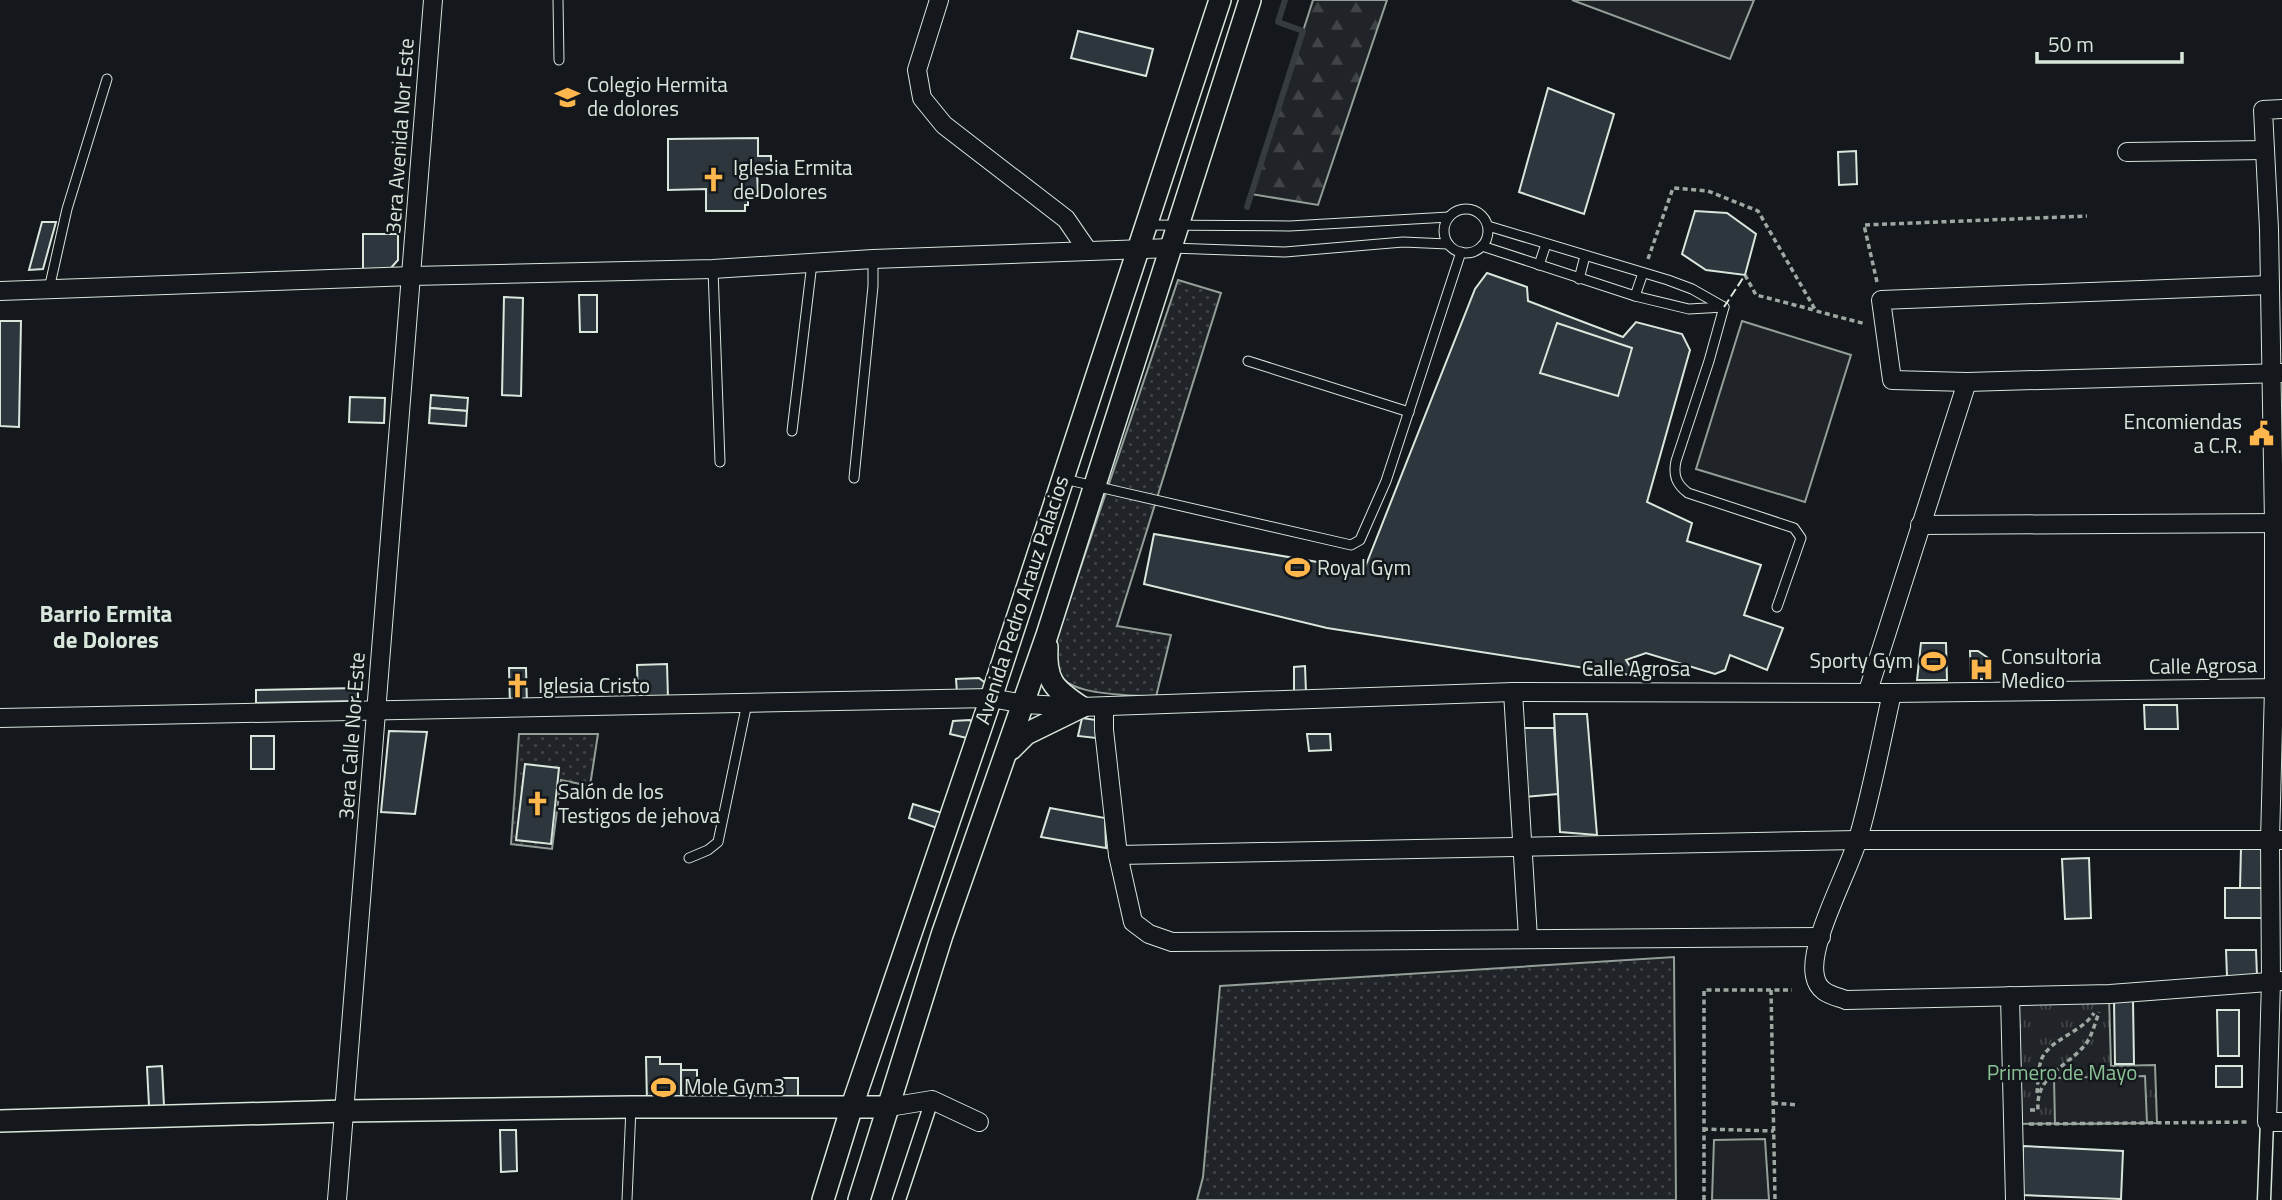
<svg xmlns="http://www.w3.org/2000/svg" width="2282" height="1200" font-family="'Titillium Web',sans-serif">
<defs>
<pattern id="grass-dots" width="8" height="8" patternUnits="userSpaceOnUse" patternTransform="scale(1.75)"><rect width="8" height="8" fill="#202428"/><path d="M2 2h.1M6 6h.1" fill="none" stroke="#404447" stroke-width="1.8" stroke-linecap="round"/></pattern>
<pattern id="forest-firs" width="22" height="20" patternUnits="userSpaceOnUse" patternTransform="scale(1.75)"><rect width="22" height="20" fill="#202428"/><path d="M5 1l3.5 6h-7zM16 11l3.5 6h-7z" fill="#404447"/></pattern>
<pattern id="park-tufts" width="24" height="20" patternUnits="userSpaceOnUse" patternTransform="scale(1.75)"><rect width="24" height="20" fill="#202428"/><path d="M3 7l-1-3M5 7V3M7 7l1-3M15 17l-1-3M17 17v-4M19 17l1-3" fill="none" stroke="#404447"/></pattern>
</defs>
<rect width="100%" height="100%" fill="#14181c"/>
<!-- grass -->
<g fill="url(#grass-dots)" stroke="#939e99" stroke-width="2">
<path d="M1178,280L1221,293L1117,626L1171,635L1156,697C1130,694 1060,698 1054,665C1052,658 1054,649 1055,643Z"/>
<path d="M519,734H598L590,786L561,780L552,849L511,844Z"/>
<path d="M1674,957L1676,1200H1197L1203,1177L1220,986Z"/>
</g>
<!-- forest -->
<path fill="url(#forest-firs)" stroke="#939e99" stroke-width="2" d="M1313,0H1387L1318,205L1251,194Z"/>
<!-- park -->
<path fill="url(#park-tufts)" stroke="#939e99" stroke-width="2" d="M2010,996H2109L2111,1066L2155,1065L2157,1123L2013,1124Z"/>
<!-- pitch -->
<g fill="#202428" stroke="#939e99" stroke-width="2">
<path d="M1572,0H1754L1730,59Z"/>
<path d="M1742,321L1851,355L1805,502L1696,469Z"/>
<path d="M2145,1076L2147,1123L2055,1124L2054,1078Z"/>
<path d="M1765,1139L1769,1200H1712L1714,1140Z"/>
</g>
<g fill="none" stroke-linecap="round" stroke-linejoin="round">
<!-- stream -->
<path stroke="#363b3e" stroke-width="6" d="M1247,207L1303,31L1278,22L1285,0"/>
</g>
<!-- building -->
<g fill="#2c363c" stroke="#d8e6dc" stroke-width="2">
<path d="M1078,31L1153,49L1146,76L1071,58Z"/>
<path d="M1548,88L1614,114L1584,214L1519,192Z"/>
<path d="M758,138V156H771V170H757L758,196H748V205H745V211H706V189L668,190V139Z"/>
<path d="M1856,151L1857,184L1839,185L1838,152Z"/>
<path d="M1695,211L1727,213L1756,234L1745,275L1706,270L1682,254Z"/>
<path d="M42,222H56L43,269L29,270Z"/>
<path d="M363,234H398V260L390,269H363Z"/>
<path d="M1487,273L1527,287L1528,301L1623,337L1636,322L1682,334L1690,350L1647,502L1692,523L1687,541L1761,565L1744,615L1783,628L1767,670L1730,655L1725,670L1715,674L1646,653L1626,660L1636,676L1327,628L1144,584L1154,534L1364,570L1475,289Z"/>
<path d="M579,295H597V332H580Z"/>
<path d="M504,297L523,298L521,396L502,395Z"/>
<path d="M0,321H21L19,427L0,426Z"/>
<path d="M1557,323L1632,348L1618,396L1540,373Z"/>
<path d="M431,395L468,398L467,411L430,408Z"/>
<path d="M350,397L385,398L384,423L349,422Z"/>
<path d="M430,408L467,411L466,426L429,423Z"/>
<path d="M1921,643H1946L1947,680H1917Z"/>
<path d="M1970,651H1978L1991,660V679H1971Z"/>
<path d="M667,664L668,698L638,699L637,665Z"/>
<path d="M1305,666L1306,693H1294V667Z"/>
<path d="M509,668H526L527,705H510Z"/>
<path d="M979,678L988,685L979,692L957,693L956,679Z"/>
<path d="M358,688V701L256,703V690Z"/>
<path d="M2144,705H2177L2178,729H2145Z"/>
<path d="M1554,714H1587L1597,835L1560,832Z"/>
<path d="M1082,718L1103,721L1096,738L1078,736Z"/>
<path d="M970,720L974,725L971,739L950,734L953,721Z"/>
<path d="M1519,728H1554L1558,794L1524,797Z"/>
<path d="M389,731L427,732L415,814L381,812Z"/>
<path d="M1307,734H1330L1331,750L1309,751Z"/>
<rect x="251" y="736" width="23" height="33"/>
<path d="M525,764L559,768L551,844L516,840Z"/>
<path d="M913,804L942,813L937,828L909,818Z"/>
<path d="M1050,808L1105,818L1106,848L1041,837Z"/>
<path d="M2241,848L2263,849V888H2240Z"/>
<path d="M2089,858L2091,918L2065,919L2062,859Z"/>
<rect x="2225" y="888" width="38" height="30"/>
<path d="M2226,950H2256L2257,976H2227Z"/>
<path d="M2114,1000H2133L2134,1064H2115Z"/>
<path d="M2217,1010H2239V1056H2218Z"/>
<path d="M646,1057H660V1064H681V1103H647Z"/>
<path d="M162,1066L164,1106H149L147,1067Z"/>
<rect x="2216" y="1066" width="26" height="21"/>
<rect x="681" y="1070" width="16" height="33"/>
<rect x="782" y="1078" width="16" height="22"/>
<path d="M500,1130H516L517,1171L501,1172Z"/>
<path d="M2023,1146L2123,1151L2121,1199L2021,1195Z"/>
</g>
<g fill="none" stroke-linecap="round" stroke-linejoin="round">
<defs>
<g id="service">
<path d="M558,0L559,60"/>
<circle cx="1466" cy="231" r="22"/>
<path d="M1147,225L1290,226L1449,217"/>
<path d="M1488,226L1668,280L1692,289L1722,306"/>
<path d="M1482,246L1635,296L1689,309L1724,307"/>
<path d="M1171,248L1285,252L1403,242L1448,244"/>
<path d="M1539,265L1546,244"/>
<path d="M713,269L720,462"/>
<path d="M1579,279L1585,256"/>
<path d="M49,289L67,209L107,79"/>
<path d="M1635,296L1643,273"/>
<path d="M1724,307L1709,361L1676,461C1673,475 1676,484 1688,493L1794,528L1801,538L1777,607"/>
<path d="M1248,361L1409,412"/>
<path d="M792,431L812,263"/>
<path d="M854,478L873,286V259"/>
<path d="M1064,479L1351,545L1360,540L1386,481L1461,252"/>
<path d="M689,858L708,850L718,842L747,703"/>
<path d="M627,1200L631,1107"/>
</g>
<g id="pedestrian">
<path d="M899,1200L932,1100"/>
<path d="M2264,1200L2267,1122"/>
</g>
<g id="minor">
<path d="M939,0L917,70L922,98L944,125L1066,219L1088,251"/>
<path d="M2282,109L2263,110L2269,229L2274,523V688L2270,840L2271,981L2267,1122H2282"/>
<path d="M2127,152L2265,150"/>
<path d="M2270,285L1881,300L1892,380L1967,382L2282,373"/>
<path d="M0,291L412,276L713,269L873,259L1171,248"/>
<path d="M1920,525L2282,523"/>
<path d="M1868,691L1967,382"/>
<path d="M1513,692L1528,938"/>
<path d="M1892,693C1881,742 1872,791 1858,839C1848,873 1808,944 1815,976C1818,993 1832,995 1846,1000L2110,994L2282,981"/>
<path d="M1104,707V730L1118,855L1857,840H2282"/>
<path d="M0,718L991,698L1024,704L1081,707L1513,692L1892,693L2282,688"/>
<path d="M1118,855L1133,922L1149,934L1172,942L1821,937"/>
<path d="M2010,996L2015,1200"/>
<path d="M889,1107L932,1100L979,1122"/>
<path d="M337,1200L433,0"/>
</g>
<g id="tertiary">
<path d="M1047,647C1045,681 1054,689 1081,707"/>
<path d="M1011,749L1026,734L1081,707"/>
<path d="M0,1121L346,1111L631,1107H889"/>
<path d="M823,1200L852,1106L991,698L1220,0"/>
<path d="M859,1200L942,935L1047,635L1250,0"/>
</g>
</defs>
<!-- service casing -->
<use href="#service" stroke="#d8e6dc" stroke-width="11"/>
<!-- pedestrian casing -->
<use href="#pedestrian" stroke="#d8e6dc" stroke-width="15"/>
<!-- minor casing -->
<use href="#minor" stroke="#d8e6dc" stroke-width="20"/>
<!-- tertiary casing -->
<use href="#tertiary" stroke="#d8e6dc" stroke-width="24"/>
<!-- path -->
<g stroke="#9da8a2" stroke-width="3.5" stroke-dasharray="5 3.5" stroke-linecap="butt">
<path d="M1648,259L1673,188L1708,191L1758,211L1816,311L1866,324"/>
<path d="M1745,275L1756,295L1814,310"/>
<path d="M1877,282L1864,225L2087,216"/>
<path d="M1771,990L1775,1200"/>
<path d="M2037,1093C2038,1083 2038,1067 2042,1058C2052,1038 2081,1033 2094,1013"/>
<path d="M1773,1103L1798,1105"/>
<path d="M2030,1110H2038C2035,1072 2073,1066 2089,1039C2093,1031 2096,1021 2099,1012"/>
<path d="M2029,1124L2249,1122"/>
<path d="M1703,1129L1774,1131"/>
<path d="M1704,1200V990H1792"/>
</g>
<!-- service -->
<use href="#service" stroke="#14181c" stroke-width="9"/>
<!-- pedestrian -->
<use href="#pedestrian" stroke="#14181c" stroke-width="12"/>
<!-- minor -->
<use href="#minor" stroke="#14181c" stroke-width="18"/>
<!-- tertiary -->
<use href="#tertiary" stroke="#14181c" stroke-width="21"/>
<!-- fence -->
<path stroke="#d8e6dc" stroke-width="2" stroke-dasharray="9 3.5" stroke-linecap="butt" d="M1724,307L1745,275"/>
</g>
<!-- icons -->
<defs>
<symbol id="school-bare" viewBox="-9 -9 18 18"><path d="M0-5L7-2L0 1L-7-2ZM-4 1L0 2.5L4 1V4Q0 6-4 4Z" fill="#ffb74d" stroke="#14181c" stroke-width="2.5" paint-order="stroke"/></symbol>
<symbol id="church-bare" viewBox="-9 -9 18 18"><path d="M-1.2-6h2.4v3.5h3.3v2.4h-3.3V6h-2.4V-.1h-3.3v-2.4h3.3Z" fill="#ffb74d" stroke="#14181c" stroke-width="2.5" paint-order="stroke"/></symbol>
<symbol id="civic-bare" viewBox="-9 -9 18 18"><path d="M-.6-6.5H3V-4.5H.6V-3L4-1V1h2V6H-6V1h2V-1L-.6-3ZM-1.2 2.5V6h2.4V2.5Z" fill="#ffb74d" stroke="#14181c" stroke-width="2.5" paint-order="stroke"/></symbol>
<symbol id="stadium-bare" viewBox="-9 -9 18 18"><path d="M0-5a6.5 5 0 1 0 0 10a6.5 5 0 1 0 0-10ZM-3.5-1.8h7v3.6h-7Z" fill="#ffb74d" stroke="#14181c" stroke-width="2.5" paint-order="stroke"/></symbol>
<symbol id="hospital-bare" viewBox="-9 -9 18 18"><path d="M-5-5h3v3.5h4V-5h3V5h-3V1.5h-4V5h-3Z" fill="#ffb74d" stroke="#14181c" stroke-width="2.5" paint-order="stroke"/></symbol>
</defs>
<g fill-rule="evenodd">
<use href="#school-bare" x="550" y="80" width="35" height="35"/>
<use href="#church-bare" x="696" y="162" width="35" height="35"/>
<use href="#civic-bare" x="2244" y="416" width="35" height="35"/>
<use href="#stadium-bare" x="1280" y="550" width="35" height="35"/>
<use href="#stadium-bare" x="1916" y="644" width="35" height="35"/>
<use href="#hospital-bare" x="1964" y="652" width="35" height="35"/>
<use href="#church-bare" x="500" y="668" width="35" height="35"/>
<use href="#church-bare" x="520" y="786" width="35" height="35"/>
<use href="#stadium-bare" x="646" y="1070" width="35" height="35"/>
</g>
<g text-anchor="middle" stroke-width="5" stroke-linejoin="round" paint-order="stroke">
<!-- poi labels -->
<g font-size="21" fill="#d8e6dc" stroke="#14181c" text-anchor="start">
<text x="587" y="92">Colegio Hermita<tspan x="587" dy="24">de dolores</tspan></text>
<text x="733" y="175">Iglesia Ermita<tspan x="733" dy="24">de Dolores</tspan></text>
<text x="2242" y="429" text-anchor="end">Encomiendas<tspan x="2242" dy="24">a C.R.</tspan></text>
<text x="1317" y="575">Royal Gym</text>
<text x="2001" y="664">Consultoria<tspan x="2001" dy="24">Medico</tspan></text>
<text x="1913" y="668" text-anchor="end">Sporty Gym</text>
<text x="538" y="693">Iglesia Cristo</text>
<text x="558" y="799">Salón de los<tspan x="558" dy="24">Testigos de jehova</tspan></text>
<text x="684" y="1094">Mole Gym3</text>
</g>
<!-- street labels -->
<g font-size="21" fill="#d8e6dc" stroke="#14181c">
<text transform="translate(400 136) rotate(-86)" y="7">3era Avenida Nor Este</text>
<text transform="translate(1022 600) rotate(-72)" y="7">Avenida Pedro Arauz Palacios</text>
<text transform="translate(2203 666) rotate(-1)" y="7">Calle Agrosa</text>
<text x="1636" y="676">Calle Agrosa</text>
<text transform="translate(352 736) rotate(-86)" y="7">3era Calle Nor Este</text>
</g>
<!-- park labels -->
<g font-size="21" fill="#8ac095" stroke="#14181c">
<text x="2062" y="1080">Primero de Mayo</text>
</g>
<!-- neighbourhood labels -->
<g font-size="23" font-weight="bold" fill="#d8e6dc" stroke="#14181c">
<text x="106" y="622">Barrio Ermita<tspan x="106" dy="26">de Dolores</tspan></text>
</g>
</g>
<!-- scale -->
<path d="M2037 52v10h145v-10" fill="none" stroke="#d8e6dc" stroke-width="3.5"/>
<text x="2048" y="52" font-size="21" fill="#d8e6dc" stroke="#14181c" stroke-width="5" paint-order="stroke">50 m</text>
</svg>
